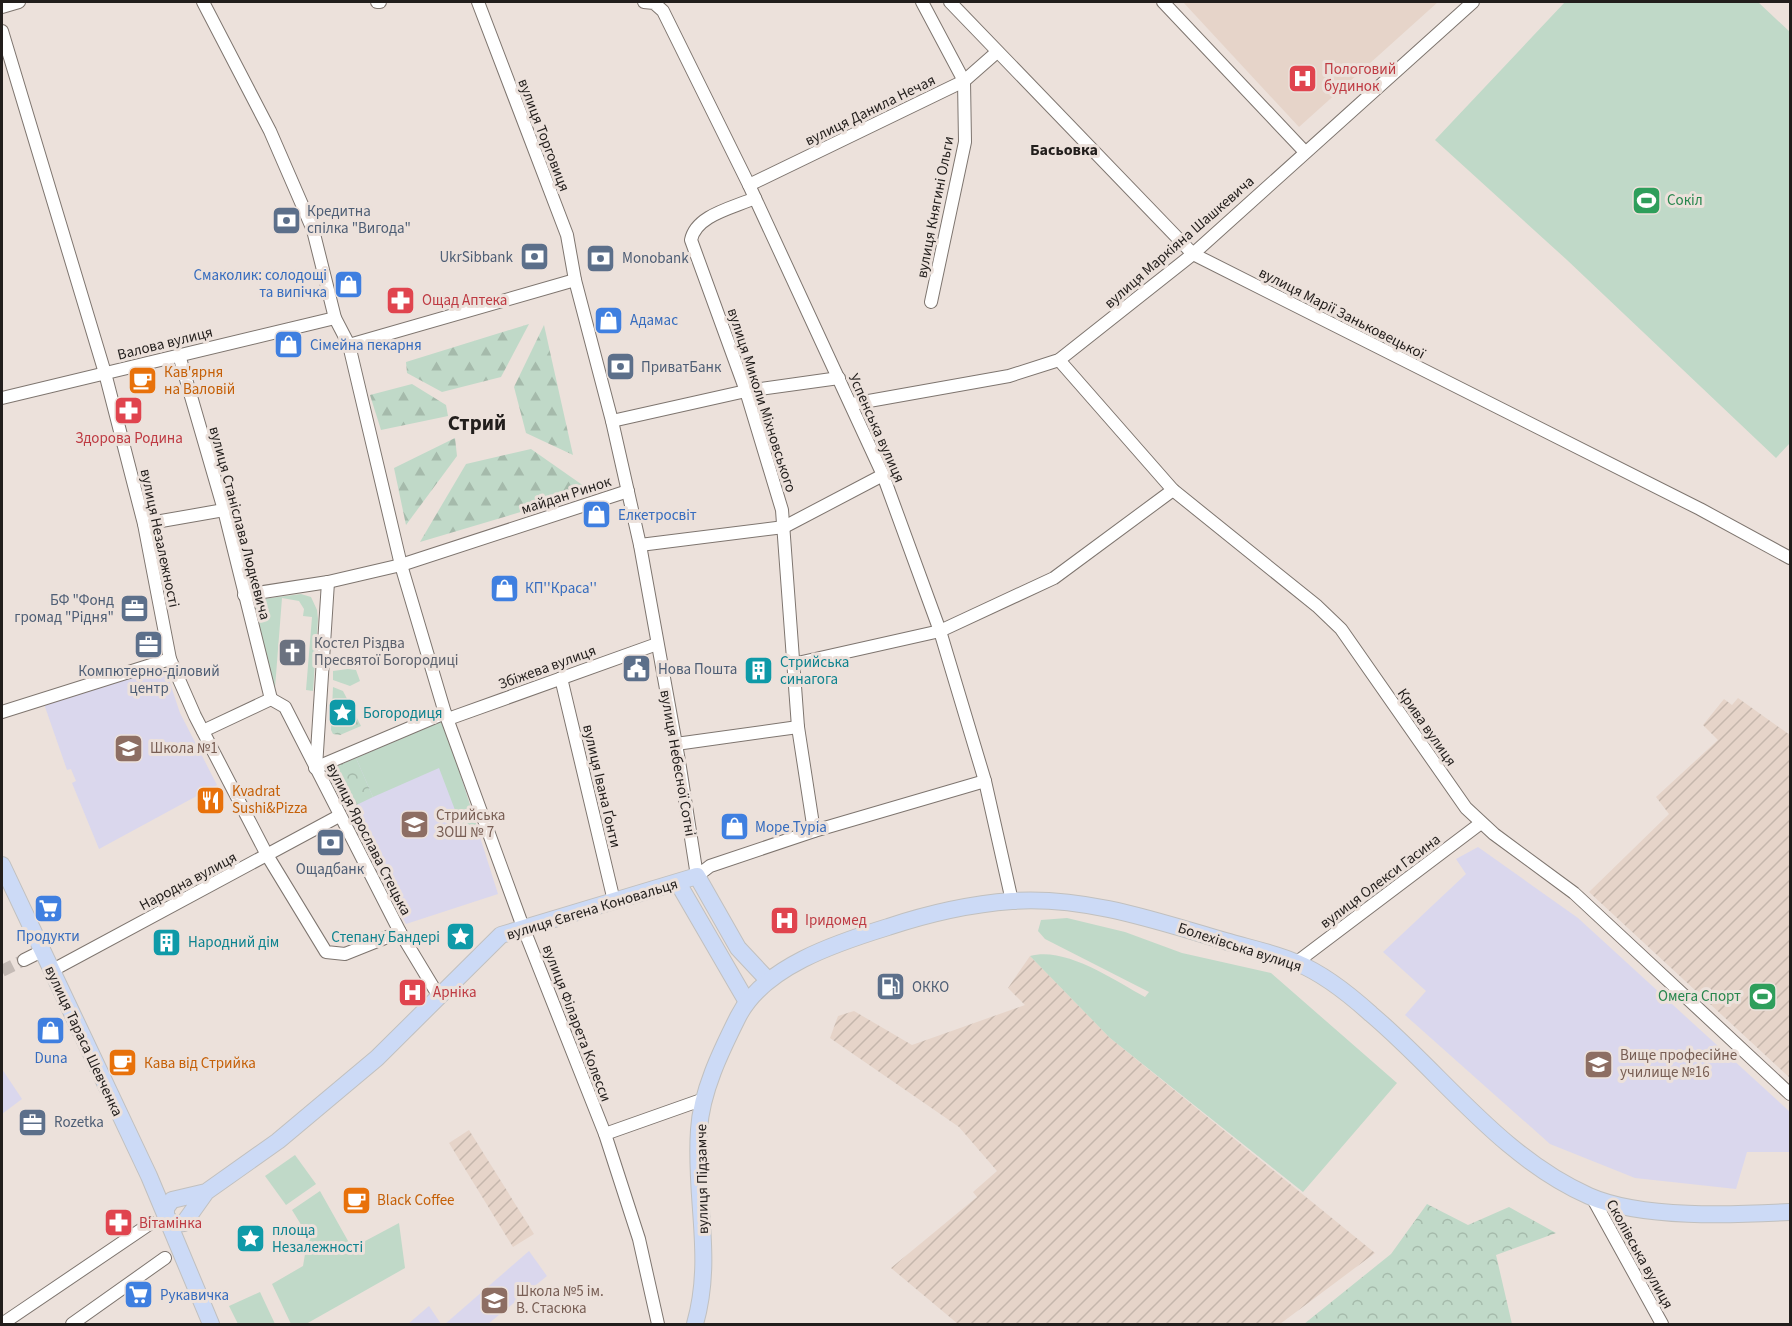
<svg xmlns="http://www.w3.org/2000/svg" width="1792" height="1326" font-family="'Source Sans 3',sans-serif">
<defs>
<pattern id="industrial-furrows" width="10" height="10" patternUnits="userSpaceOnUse" patternTransform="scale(1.5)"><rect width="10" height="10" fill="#e6d4c9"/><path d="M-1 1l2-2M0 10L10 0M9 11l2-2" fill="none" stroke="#c5b6ac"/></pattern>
<pattern id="forest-firs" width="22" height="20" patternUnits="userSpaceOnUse" patternTransform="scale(1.5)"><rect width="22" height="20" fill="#c0d9c8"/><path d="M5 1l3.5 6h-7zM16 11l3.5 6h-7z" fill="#a5baab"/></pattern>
<pattern id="park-crowns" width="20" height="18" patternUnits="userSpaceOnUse" patternTransform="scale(1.5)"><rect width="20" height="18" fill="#c0d9c8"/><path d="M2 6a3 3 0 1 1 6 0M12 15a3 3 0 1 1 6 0" fill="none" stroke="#a5baab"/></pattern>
</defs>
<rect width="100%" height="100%" fill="#ece1db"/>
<!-- industrial -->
<g fill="url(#industrial-furrows)">
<path d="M1738,698L1790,735V1078L1589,892L1669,814L1656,797L1718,740L1703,725L1724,699L1732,705Z"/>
<path d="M1030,956L1110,1038L1375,1253L1280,1324H958L891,1268L977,1197L973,1192L997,1171L959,1127L830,1038L838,1016L854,1011L912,1045L1025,1005L1008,988Z"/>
<path d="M469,1130L534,1234L513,1247L449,1143Z"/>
</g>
<!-- education -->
<g fill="#dad7ed">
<path d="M164,665L180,713L217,785L99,849L72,783L76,781L71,769L67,770L43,701Z"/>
<path d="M440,722L444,723L498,894L406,924L327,774V770Z"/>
<path d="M1478,847L1578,918L1790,1112V1152H1747L1736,1189L1635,1178L1550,1144L1405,1015L1426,991L1383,952L1466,874L1456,859Z"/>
<path d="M2,1069L22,1099L2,1114Z"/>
<path d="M529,1251L547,1276L488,1324H445Z"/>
<path d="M429,1306L441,1324H408Z"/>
</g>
<!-- built -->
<path fill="#e6d4c9" d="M1183,2H1438L1299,127Z"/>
<!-- grass -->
<g fill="#c0d9c8">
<path d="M1565,2H1758L1790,32V443L1776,458L1567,260L1435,140Z"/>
<path d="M301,594L311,597L317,610L318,619L313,691L306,690L312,617L303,616L304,609L299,601L282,598L275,688H272L256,607L262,599Z"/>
<path d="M348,669L356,670L360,681L350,686L333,680V671Z"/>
<path d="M440,722L444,723L477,827L463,831L439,768L373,797L356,758Z"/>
<path d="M1067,918L1125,932L1182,953L1271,973L1397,1083L1303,1192L1110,1038L1030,956C1065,946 1114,980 1145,997L1149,992L1045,939L1038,931L1041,920Z"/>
<path d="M295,1155L316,1184L286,1205L265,1176Z"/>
<path d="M320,1191L352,1248L399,1223L405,1268L306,1324H291L272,1284L303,1266L308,1236L292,1210Z"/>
<path d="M260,1292L275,1324H238L229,1306Z"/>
</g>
<!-- forest -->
<g fill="url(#forest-firs)">
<path d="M529,324L501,377L442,392L407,373L406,362Z"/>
<path d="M544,325L573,455L526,433L514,387Z"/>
<path d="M412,384L446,405L448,416L381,430L370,395Z"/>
<path d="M455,438L457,456L406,525L394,468Z"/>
<path d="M531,449L591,491L420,542L466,464Z"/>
</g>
<!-- park -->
<g fill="url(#park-crowns)">
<path d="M333,687L343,691L361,726L340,735L333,734L331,730Z"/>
<path d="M356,758L373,797L346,810L327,774V770Z"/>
<path d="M1427,1204L1468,1225L1509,1207L1556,1233L1496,1255L1512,1324H1304L1391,1254Z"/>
</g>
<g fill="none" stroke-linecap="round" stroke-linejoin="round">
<!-- minor-tunnel -->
<path stroke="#c4bab5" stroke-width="12" stroke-dasharray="12 6" stroke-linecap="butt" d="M2,971L24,960"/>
<defs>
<g id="minor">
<path d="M203,2L270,131L313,230L335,318L349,345L401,565L445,713L523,927L605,1134L639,1239L658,1324"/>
<path d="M377,2H380"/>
<path d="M478,2L567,235L575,280L612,421L640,545L679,761L697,876L710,866L814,831L985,781"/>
<path d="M644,2L654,3L663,11L749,185L883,475L940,631L985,781L1012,901"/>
<path d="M922,2L964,81L965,142L931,302"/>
<path d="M950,2L1193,254L1700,509L1790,558"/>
<path d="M1163,2L1305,152"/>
<path d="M2,7L19,2"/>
<path d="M2,31L105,373L144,524L170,659L195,716L267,855L326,952L345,954L400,932"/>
<path d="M749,185L964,81L997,52"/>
<path d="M755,198C733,208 696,215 691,240L746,391L782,510L798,727L814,831"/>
<path d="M349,345L575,280"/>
<path d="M179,355L224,510L271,699"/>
<path d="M1059,360L1173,490L1317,606L1341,629L1466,808L1494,834L1574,893L1790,1094"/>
<path d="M2,398L335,318"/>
<path d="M852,404L1009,376L1059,360L1193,254L1473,2"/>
<path d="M612,421L746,391L839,378"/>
<path d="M144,524L224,510"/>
<path d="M640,545L784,527L883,475"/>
<path d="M244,595L328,582L401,565L628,491"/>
<path d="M793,664L940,631L1054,578L1173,490"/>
<path d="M561,678L614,901"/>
<path d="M271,699L285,707L400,932L438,995"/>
<path d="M2,712L170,659"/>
<path d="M448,719L657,644"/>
<path d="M203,731L271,699"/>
<path d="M676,744L798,727"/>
<path d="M316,767L328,582"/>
<path d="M315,768L445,713"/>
<path d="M24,960L42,951"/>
<path d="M1297,962L1481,823"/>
<path d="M51,971L339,816"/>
<path d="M605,1134L704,1099"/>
<path d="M1592,1197L1662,1324"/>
<path d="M2,1324L151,1223"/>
<path d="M72,1324L165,1258"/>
</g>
<g id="major">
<path d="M2,865L149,1176L211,1324"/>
<path d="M678,883L747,1002"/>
<path d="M206,1192L172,1200L166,1208V1217L174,1224L184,1223L206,1192L278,1141L377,1058L501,935L697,876L738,948L767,979"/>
<path d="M695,1324C714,1257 694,1198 699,1130C701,1092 721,1051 738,1017C763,967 836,943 888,927C927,914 971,904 1012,901C1085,896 1157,921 1225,941C1249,948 1275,953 1297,963C1324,974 1350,995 1371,1014C1443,1075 1501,1157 1589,1196C1641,1219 1734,1215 1790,1212"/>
</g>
</defs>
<!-- minor casing -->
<use href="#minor" stroke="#7e756f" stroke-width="14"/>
<!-- major casing -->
<use href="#major" stroke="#c1c0bf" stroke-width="18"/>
<!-- minor -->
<use href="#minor" stroke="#fff" stroke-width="12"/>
<!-- major -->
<use href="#major" stroke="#ccdaf6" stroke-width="16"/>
</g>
<!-- icons -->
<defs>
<symbol id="hospital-square" viewBox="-11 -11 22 22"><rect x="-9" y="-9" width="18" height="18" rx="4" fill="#e0444e" stroke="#ece1db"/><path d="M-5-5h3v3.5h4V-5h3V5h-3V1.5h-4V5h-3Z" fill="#fff"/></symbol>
<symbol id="stadium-square" viewBox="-11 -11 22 22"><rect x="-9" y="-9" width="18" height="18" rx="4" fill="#2e9e5b" stroke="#ece1db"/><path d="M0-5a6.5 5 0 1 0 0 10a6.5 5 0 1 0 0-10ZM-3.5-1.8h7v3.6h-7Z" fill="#fff"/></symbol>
<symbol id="bank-square" viewBox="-11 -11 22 22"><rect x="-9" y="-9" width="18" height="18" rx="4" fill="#5c6f8a" stroke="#ece1db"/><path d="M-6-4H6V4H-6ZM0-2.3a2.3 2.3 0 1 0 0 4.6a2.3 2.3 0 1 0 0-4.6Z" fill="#fff"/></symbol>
<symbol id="shop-square" viewBox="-11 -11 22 22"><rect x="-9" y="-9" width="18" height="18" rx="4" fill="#3f7fe0" stroke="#ece1db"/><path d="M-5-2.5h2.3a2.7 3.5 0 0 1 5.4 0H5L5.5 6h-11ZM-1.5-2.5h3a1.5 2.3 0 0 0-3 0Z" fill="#fff"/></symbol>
<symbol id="pharmacy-square" viewBox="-11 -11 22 22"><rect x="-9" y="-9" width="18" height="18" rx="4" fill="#e0444e" stroke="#ece1db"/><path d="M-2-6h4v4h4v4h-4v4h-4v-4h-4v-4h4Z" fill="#fff"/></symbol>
<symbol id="cafe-square" viewBox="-11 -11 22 22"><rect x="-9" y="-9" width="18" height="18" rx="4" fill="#e8710a" stroke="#ece1db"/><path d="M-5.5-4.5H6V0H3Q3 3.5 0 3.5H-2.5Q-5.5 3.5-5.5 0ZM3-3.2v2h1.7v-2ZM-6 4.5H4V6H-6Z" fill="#fff"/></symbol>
<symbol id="office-square" viewBox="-11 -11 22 22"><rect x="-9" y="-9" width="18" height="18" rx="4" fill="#5c6f8a" stroke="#ece1db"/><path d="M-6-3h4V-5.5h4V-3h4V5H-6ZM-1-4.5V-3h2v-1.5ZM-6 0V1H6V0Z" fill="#fff"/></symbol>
<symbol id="church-square" viewBox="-11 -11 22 22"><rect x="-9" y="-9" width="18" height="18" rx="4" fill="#6b7280" stroke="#ece1db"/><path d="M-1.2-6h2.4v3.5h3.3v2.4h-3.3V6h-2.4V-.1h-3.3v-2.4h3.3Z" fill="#fff"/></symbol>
<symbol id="civic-square" viewBox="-11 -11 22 22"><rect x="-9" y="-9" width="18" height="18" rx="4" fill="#5c6f8a" stroke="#ece1db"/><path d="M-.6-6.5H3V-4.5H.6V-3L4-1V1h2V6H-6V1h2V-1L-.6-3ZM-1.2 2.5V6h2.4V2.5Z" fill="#fff"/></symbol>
<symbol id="building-square" viewBox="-11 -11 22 22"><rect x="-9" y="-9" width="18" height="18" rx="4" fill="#0f9aa8" stroke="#ece1db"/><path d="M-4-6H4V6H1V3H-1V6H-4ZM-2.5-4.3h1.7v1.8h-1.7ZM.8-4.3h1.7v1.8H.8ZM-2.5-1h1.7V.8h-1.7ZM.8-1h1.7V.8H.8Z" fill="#fff"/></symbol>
<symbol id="sight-square" viewBox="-11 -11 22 22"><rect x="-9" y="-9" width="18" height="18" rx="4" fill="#0f9aa8" stroke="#ece1db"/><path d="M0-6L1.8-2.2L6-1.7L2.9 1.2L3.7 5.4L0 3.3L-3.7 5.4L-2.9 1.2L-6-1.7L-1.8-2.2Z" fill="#fff"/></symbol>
<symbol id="school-square" viewBox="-11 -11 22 22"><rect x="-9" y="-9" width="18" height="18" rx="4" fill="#8d6e63" stroke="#ece1db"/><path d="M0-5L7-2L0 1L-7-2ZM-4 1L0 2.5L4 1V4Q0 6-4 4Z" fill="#fff"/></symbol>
<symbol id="restaurant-square" viewBox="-11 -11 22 22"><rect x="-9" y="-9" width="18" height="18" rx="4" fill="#e8710a" stroke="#ece1db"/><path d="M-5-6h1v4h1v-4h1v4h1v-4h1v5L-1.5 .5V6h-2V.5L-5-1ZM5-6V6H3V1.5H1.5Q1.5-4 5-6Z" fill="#fff"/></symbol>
<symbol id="supermarket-square" viewBox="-11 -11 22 22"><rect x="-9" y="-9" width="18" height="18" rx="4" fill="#3f7fe0" stroke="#ece1db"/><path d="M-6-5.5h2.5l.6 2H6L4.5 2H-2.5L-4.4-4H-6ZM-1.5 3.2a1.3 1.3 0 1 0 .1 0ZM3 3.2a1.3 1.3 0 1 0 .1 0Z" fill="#fff"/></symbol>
<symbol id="fuel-square" viewBox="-11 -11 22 22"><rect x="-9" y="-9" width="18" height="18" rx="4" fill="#5c6f8a" stroke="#ece1db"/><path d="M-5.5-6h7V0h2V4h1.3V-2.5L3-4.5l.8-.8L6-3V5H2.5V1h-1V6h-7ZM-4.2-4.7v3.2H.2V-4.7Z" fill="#fff"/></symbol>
<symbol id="university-square" viewBox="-11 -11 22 22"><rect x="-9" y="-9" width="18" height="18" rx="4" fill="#8d6e63" stroke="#ece1db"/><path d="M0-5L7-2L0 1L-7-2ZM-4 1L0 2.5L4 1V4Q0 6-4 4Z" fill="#fff"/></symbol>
</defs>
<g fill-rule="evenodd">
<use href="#hospital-square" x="1286" y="62" width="33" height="33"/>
<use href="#stadium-square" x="1630" y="184" width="33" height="33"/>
<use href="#bank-square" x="270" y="204" width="33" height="33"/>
<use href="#bank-square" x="518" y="240" width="33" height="33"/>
<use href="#bank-square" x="584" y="242" width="33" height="33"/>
<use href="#shop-square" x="332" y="268" width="33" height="33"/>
<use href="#pharmacy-square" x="384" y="284" width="33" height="33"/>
<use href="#shop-square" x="592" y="304" width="33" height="33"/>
<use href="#shop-square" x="272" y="328" width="33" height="33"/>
<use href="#bank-square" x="604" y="350" width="33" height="33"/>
<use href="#cafe-square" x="126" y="364" width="33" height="33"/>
<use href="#pharmacy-square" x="112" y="394" width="33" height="33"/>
<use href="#shop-square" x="580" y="498" width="33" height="33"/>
<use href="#shop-square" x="488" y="572" width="33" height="33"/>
<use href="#office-square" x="118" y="592" width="33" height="33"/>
<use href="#office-square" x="132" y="628" width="33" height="33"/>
<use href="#church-square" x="276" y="636" width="33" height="33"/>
<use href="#civic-square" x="620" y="652" width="33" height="33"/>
<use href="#building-square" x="742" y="654" width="33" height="33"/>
<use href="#sight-square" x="326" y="696" width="33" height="33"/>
<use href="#school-square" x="112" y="732" width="33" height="33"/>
<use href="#restaurant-square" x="194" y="784" width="33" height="33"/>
<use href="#school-square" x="398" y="808" width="33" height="33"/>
<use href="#shop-square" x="718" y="810" width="33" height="33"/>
<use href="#bank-square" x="314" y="826" width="33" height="33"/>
<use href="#supermarket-square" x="32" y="892" width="33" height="33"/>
<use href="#hospital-square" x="768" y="904" width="33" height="33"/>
<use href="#sight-square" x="444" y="920" width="33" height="33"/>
<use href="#building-square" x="150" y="926" width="33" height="33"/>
<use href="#fuel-square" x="874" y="970" width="33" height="33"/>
<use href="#hospital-square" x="396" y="976" width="33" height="33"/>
<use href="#stadium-square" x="1746" y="980" width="33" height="33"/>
<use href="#shop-square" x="34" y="1014" width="33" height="33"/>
<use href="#cafe-square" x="106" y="1046" width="33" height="33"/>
<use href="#university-square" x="1582" y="1048" width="33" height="33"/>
<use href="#office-square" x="16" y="1106" width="33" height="33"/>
<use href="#cafe-square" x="340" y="1184" width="33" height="33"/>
<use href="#pharmacy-square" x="102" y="1206" width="33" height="33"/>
<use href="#sight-square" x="234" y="1222" width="33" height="33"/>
<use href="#supermarket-square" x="122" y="1278" width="33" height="33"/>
<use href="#school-square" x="478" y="1284" width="33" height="33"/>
</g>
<g text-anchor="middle" stroke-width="6" stroke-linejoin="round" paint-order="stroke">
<!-- health labels -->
<g font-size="15" fill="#be3a42" stroke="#ece1db" text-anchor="start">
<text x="1324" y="74">Пологовий<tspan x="1324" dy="17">будинок</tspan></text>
<text x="422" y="305">Ощад Аптека</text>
<text x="129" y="443" text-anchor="middle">Здорова Родина</text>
<text x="805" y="925">Іридомед</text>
<text x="433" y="997">Арніка</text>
<text x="139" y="1228">Вітамінка</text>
</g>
<!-- street labels -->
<g font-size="15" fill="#221e1c" stroke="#ece1db">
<text transform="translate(870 110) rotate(-26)" y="5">вулиця Данила Нечая</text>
<text transform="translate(544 135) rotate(69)" y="5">вулиця Торговиця</text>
<text transform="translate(935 207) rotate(-79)" y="5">вулиця Княгині Ольги</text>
<text transform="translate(1179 242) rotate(-41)" y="5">вулиця Маркіяна Шашкевича</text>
<text transform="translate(1342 313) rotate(27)" y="5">вулиця Марії Заньковецької</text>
<text transform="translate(165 343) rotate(-14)" y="5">Валова вулиця</text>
<text transform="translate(762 400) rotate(72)" y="5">вулиця Миколи Міхновського</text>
<text transform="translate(877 428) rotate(66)" y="5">Успенська вулиця</text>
<text transform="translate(566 495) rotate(-18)" y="5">майдан Ринок</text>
<text transform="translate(240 523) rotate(75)" y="5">вулиця Станіслава Людкевича</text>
<text transform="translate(160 538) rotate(78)" y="5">вулиця Незалежності</text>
<text transform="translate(547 667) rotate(-20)" y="5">Збіжева вулиця</text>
<text transform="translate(1427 727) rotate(55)" y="5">Крива вулиця</text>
<text transform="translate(678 763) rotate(80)" y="5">вулиця Небесної Сотні</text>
<text transform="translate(602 786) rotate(77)" y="5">вулиця Івана Ґонти</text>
<text transform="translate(369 839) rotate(63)" y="5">вулиця Ярослава Стецька</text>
<text transform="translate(188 881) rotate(-28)" y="5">Народна вулиця</text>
<text transform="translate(1380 881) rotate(-37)" y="5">вулиця Олекси Гасина</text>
<text transform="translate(592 909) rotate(-17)" y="5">вулиця Євгена Коновальця</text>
<text transform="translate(1240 947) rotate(18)" y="5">Болехівська вулиця</text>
<text transform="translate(577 1023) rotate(69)" y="5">вулиця Філарета Колесси</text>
<text transform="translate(84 1041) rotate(65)" y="5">вулиця Тараса Шевченка</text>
<text transform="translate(702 1179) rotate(-91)" y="5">вулиця Підзамче</text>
<text transform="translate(1640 1254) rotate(61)" y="5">Сколівська вулиця</text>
</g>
<!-- leisure labels -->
<g font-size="15" fill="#27864d" stroke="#ece1db" text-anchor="start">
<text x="1667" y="205">Сокіл</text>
<text x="1741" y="1001" text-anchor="end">Омега Спорт</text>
</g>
<!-- service labels -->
<g font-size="15" fill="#4e5e75" stroke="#ece1db" text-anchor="start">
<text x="307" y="216">Кредитна<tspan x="307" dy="17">спілка "Вигода"</tspan></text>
<text x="513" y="262" text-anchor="end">UkrSibbank</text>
<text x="622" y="263">Monobank</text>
<text x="641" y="372">ПриватБанк</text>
<text x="114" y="605" text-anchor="end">БФ "Фонд<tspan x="114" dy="17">громад "Рідня"</tspan></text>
<text x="658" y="674">Нова Пошта</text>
<text x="149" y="676" text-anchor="middle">Компютерно-діловий<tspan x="149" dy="17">центр</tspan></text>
<text x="330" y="874" text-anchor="middle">Ощадбанк</text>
<text x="912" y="992">ОККО</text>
<text x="54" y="1127">Rozetka</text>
</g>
<!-- shop labels -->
<g font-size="15" fill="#366cbe" stroke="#ece1db" text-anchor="start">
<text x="327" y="280" text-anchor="end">Смаколик: солодощі<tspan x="327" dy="17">та випічка</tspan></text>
<text x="630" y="325">Адамас</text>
<text x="310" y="350">Сімейна пекарня</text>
<text x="618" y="520">Елкетросвіт</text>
<text x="525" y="593">КП''Краса''</text>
<text x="755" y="832">Море Туріа</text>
<text x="48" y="941" text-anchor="middle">Продукти</text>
<text x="51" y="1063" text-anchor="middle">Duna</text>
<text x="160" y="1300">Рукавичка</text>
</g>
<!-- food labels -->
<g font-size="15" fill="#c56008" stroke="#ece1db" text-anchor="start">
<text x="164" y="377">Кав'ярня<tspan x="164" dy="17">на Валовій</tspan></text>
<text x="232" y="796">Kvadrat<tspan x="232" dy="17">Sushi&amp;Pizza</tspan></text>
<text x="144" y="1068">Кава від Стрийка</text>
<text x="377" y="1205">Black Coffee</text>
</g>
<!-- worship labels -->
<g font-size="15" fill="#5b616d" stroke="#ece1db" text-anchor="start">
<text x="314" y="648">Костел Різдва<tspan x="314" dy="17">Пресвятої Богородиці</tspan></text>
</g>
<!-- culture labels -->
<g font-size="15" fill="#0d838f" stroke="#ece1db" text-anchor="start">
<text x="780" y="667">Стрийська<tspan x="780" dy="17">синагога</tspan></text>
<text x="363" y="718">Богородиця</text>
<text x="440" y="942" text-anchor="end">Степану Бандері</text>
<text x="188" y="947">Народний дім</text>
<text x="272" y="1235">площа<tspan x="272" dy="17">Незалежності</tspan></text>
</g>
<!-- education labels -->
<g font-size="15" fill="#785e54" stroke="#ece1db" text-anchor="start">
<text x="150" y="753">Школа №1</text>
<text x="436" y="820">Стрийська<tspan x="436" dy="17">ЗОШ № 7</tspan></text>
<text x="1620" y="1060">Вище професійне<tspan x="1620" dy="17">училище №16</tspan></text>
<text x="516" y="1296">Школа №5 ім.<tspan x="516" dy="17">В. Стасюка</tspan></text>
</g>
<!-- neighbourhood labels -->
<g font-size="16" font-weight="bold" fill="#221e1c" stroke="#ece1db">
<text x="1064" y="155">Басьовка</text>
</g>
<!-- district labels -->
<g font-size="21" font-weight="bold" fill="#221e1c" stroke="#ece1db">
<text x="477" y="430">Стрий</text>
</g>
</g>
<!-- border -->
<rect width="1792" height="1326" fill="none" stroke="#221e1c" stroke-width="6"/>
</svg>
